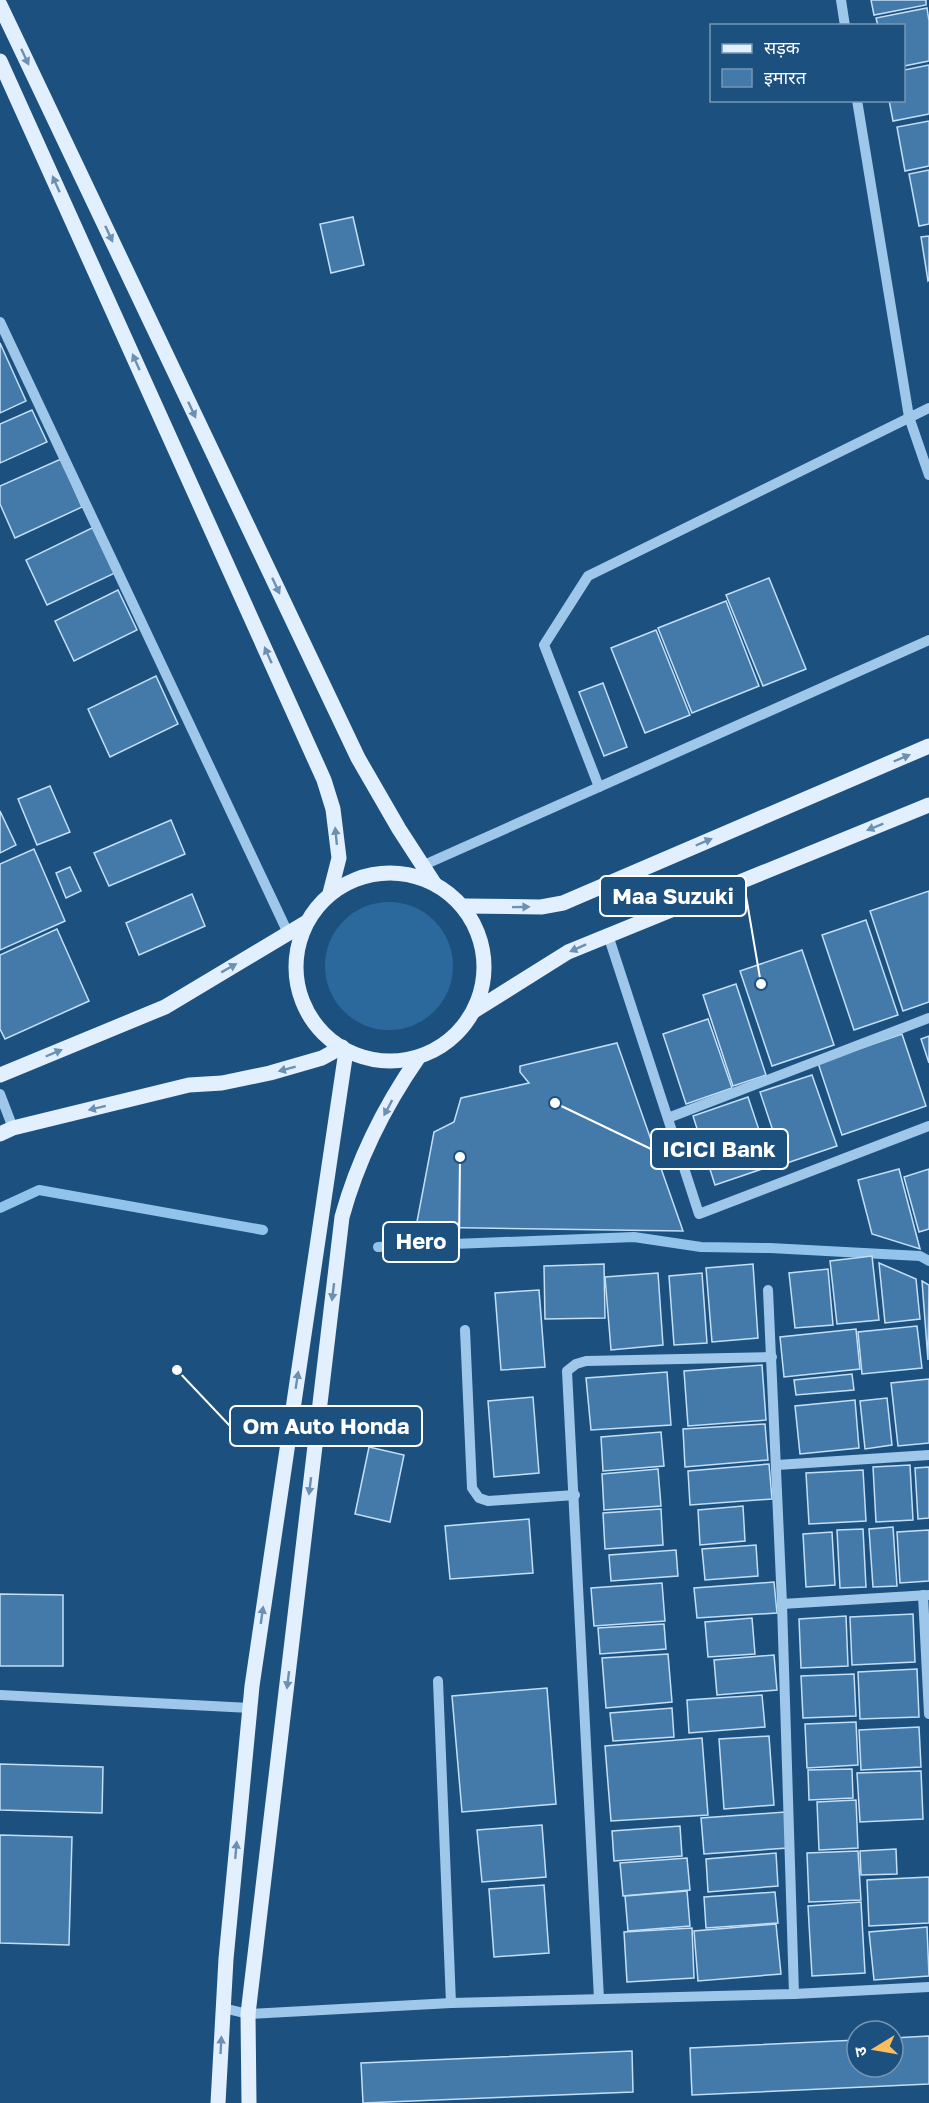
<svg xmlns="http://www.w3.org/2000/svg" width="929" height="2103" font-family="'Golos Text','Noto Sans Devanagari',sans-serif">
<rect width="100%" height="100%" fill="#1c507f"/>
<!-- green -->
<circle fill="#2b689c" cx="389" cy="966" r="64"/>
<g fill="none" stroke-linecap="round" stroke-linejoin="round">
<!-- stream -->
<g stroke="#92c3eb" stroke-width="10">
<path d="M0,1208L39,1190L263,1230"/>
<path d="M378,1247L634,1237L701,1247L770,1248L920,1256L929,1261"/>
</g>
</g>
<!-- building -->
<g fill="#447aa9" stroke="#c3dff7" stroke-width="1.5">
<path d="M871,0H926V5L874,15Z"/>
<path d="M927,8L929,21V61L904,66V26H878L876,18Z"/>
<path d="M929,65V114L893,121L889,100H904V70Z"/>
<path d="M929,121V166L905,171L897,127Z"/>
<path d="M929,170V224L919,226L909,174Z"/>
<path d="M353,217L364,265L331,273L320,224Z"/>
<path d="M929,236V280L928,281L921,237Z"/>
<path d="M0,343L26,401L0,413Z"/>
<path d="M32,410L47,442L0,463V424Z"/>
<path d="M61,459L82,507L15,538L0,504V486Z"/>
<path d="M94,527L115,573L47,605L26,560Z"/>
<path d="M769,578L806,669L763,686L726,595Z"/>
<path d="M118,590L137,630L74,661L55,621Z"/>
<path d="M726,601L759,686L692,713L658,628Z"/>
<path d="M656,630L690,715L645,733L611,648Z"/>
<path d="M156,676L178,724L110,757L88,709Z"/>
<path d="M603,683L627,747L604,756L579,692Z"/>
<path d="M50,786L70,832L37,845L18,799Z"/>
<path d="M0,811L16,845L0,853Z"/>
<path d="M171,820L185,854L109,886L94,853Z"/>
<path d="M34,849L65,921L0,950V864Z"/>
<path d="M70,867L81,891L66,898L56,873Z"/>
<path d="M929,891V1002L903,1011L870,911Z"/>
<path d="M192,894L205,926L139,955L126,923Z"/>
<path d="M866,920L898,1015L854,1030L822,935Z"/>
<path d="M57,929L89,1001L5,1039L0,1029V955Z"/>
<path d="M802,950L834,1045L772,1066L740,971Z"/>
<path d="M736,984L766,1075L733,1086L703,995Z"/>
<path d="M708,1019L732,1088L686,1104L663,1034Z"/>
<path d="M902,1034L926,1106L842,1135L818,1063Z"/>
<path d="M929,1036V1063L921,1039Z"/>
<path d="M617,1043L683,1231L416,1227L434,1132L454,1122L461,1098L529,1083L520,1072V1066Z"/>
<path d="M812,1075L837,1146L784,1164L760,1092Z"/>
<path d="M748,1097L771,1166L715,1185L693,1116Z"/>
<path d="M899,1169L920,1249L872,1234L858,1180Z"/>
<path d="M929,1169V1229L919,1232L904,1177Z"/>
<path d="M872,1256L879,1320L837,1324L830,1261Z"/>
<path d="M879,1263L916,1279L920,1319L885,1323Z"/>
<path d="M604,1264L605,1318L545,1319L544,1266Z"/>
<path d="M753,1264L758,1338L712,1342L706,1268Z"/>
<path d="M828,1269L833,1325L795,1328L789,1273Z"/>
<path d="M658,1273L663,1345L611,1350L605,1277Z"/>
<path d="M702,1273L707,1343L674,1345L669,1276Z"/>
<path d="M922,1281L929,1285L928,1360Z"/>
<path d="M539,1290L545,1367L501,1370L495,1293Z"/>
<path d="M917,1326L922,1368L862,1374L858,1332Z"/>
<path d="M856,1329L860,1369L784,1377L780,1337Z"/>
<path d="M762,1365L766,1420L688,1426L684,1371Z"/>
<path d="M667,1372L671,1425L591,1430L586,1378Z"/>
<path d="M852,1374L854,1390L796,1395L794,1380Z"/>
<path d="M929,1379V1443L898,1446L891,1383Z"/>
<path d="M533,1397L539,1473L494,1477L488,1401Z"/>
<path d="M887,1398L892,1445L865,1449L860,1401Z"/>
<path d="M855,1400L859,1448L800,1454L795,1406Z"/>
<path d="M765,1424L768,1460L685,1467L683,1429Z"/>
<path d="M661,1432L664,1466L603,1471L601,1437Z"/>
<path d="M369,1447L404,1455L390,1522L355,1514Z"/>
<path d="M769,1464L772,1499L690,1505L688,1471Z"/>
<path d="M910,1465L913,1520L876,1522L873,1467Z"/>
<path d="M929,1467V1518L918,1519L915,1468Z"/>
<path d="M658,1469L661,1506L604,1510L602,1474Z"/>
<path d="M863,1470L866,1521L809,1524L806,1473Z"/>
<path d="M743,1506L745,1541L700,1545L698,1510Z"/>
<path d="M661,1509L663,1545L605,1549L603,1513Z"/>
<path d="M529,1519L533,1573L450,1579L445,1526Z"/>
<path d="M893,1527L897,1586L873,1587L869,1529Z"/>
<path d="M863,1529L866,1587L840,1588L837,1530Z"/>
<path d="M929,1530V1581L900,1583L897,1532Z"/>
<path d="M832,1532L835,1585L806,1587L803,1534Z"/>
<path d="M756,1545L758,1576L705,1580L702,1549Z"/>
<path d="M676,1550L678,1576L611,1581L609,1555Z"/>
<path d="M774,1582L777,1613L697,1618L694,1588Z"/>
<path d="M662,1583L665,1621L594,1626L591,1588Z"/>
<path d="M0,1594L63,1595V1666H0Z"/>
<path d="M913,1614L915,1662L852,1665L850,1617Z"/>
<path d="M846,1616L848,1666L801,1668L799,1619Z"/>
<path d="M752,1618L755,1654L708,1657L705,1622Z"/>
<path d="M664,1624L666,1649L600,1654L598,1628Z"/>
<path d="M668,1654L672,1702L606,1708L602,1658Z"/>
<path d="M774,1655L777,1690L717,1695L714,1660Z"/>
<path d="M917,1669L919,1717L860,1719L858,1672Z"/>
<path d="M854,1674L856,1716L803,1718L801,1676Z"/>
<path d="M547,1688L556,1804L462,1812L452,1696Z"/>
<path d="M762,1695L765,1727L689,1733L687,1700Z"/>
<path d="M672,1708L674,1737L613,1741L610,1713Z"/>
<path d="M856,1722L858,1765L807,1768L805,1724Z"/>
<path d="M919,1727L921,1767L861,1770L859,1730Z"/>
<path d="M769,1736L774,1805L724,1809L719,1739Z"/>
<path d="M702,1738L708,1815L611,1821L605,1746Z"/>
<path d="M0,1764L103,1767L102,1813L0,1810Z"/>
<path d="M852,1769L853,1798L809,1800L808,1770Z"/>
<path d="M921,1771L923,1819L860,1822L857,1773Z"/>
<path d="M856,1800L858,1848L819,1850L817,1802Z"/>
<path d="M785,1812L788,1848L704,1854L701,1818Z"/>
<path d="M542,1825L546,1877L482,1882L477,1830Z"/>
<path d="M680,1826L682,1856L614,1861L612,1831Z"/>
<path d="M0,1835L72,1837L69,1945L0,1943Z"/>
<path d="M896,1849L897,1874L861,1875L860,1851Z"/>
<path d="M858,1851L861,1900L809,1902L807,1853Z"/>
<path d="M776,1853L778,1886L708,1892L706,1859Z"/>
<path d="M687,1858L690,1890L623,1896L620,1863Z"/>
<path d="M929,1877V1923L869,1926L867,1880Z"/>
<path d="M544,1885L549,1953L494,1957L489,1889Z"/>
<path d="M687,1891L690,1926L628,1931L625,1896Z"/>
<path d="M775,1892L778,1923L706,1928L704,1897Z"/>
<path d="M861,1902L865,1973L812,1976L808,1906Z"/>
<path d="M776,1924L781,1974L698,1981L694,1931Z"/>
<path d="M927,1927L929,1976L874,1980L869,1932Z"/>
<path d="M692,1928L694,1978L627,1982L624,1932Z"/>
<path d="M929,2036V2084L692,2095L690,2048L857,2040V2067H893V2038Z"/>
<path d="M632,2051L633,2092L363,2103L361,2063Z"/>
</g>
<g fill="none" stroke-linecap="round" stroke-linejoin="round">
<!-- minor -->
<g stroke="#9fc7e9" stroke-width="10">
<path d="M841,0L845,26"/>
<path d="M857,100L909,417L929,475"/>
<path d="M0,322L288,933"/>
<path d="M599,787L544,645L588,576L929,408"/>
<path d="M424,865L929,640"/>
<path d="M608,935L699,1214L929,1126"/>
<path d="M0,1094L13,1128"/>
<path d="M668,1118L929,1018"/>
<path d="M768,1290L782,1604L794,1994"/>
<path d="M465,1330L472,1488L479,1498L488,1501L575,1495"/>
<path d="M777,1465L929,1455"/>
<path d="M923,1595L929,1714"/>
<path d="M782,1604L929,1595"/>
<path d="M438,1681L451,2003"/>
<path d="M0,1695L250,1708"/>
<path d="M599,1999L567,1371L576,1364L586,1361L772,1357"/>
<path d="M223,2008L248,2014L451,2003L794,1994L929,1987"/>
</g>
<!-- major -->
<g stroke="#e2effe" stroke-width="15">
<path d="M0,5L358,758L399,829L434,883"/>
<path d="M0,61L324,780L333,809L339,858L330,893"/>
<circle cx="390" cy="967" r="94"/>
<path d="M463,906L541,907L563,903L929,746"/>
<path d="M474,1011L568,952L929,805"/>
<path d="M0,1075L165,1007L307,922"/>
<path d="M0,1134L13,1128L189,1085L222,1083L270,1073L322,1058L342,1047"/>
<path d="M218,2103L226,1959L252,1686L346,1051"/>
<path d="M249,2103L248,2014L342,1217C358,1159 384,1107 418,1058"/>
</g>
</g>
<!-- one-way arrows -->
<defs><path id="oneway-solid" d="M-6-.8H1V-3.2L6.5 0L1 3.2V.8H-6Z" transform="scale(1.5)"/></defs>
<g fill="#6b90b2">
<use href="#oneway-solid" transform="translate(25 57) rotate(65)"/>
<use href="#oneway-solid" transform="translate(56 184) rotate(-114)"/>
<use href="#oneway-solid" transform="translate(109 234) rotate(65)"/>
<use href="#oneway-solid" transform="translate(136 362) rotate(-114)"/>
<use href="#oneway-solid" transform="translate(192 410) rotate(65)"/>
<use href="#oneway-solid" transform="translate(276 586) rotate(65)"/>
<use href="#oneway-solid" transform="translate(268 655) rotate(-114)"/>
<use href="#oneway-solid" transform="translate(902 758) rotate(-23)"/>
<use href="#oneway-solid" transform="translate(875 827) rotate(158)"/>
<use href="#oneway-solid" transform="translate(336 836) rotate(-96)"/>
<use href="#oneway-solid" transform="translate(704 842) rotate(-23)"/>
<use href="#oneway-solid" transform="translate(521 907) rotate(-1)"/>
<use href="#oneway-solid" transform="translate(578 948) rotate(156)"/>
<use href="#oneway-solid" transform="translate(229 968) rotate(-29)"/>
<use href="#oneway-solid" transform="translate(54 1053) rotate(-23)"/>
<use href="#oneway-solid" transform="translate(287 1069) rotate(165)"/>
<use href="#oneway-solid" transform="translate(97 1108) rotate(166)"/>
<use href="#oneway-solid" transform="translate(388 1108) rotate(118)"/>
<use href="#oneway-solid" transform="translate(333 1292) rotate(97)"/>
<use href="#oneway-solid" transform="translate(297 1380) rotate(-81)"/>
<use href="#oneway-solid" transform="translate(310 1486) rotate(97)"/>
<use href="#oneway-solid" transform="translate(262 1615) rotate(-82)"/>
<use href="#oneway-solid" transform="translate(288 1680) rotate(97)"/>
<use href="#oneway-solid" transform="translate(236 1850) rotate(-85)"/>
<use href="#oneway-solid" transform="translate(221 2045) rotate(-87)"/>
</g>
<!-- callouts -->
<path fill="none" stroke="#fff" stroke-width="2" d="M761 984L746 896M555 1103L651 1149M460 1157L459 1242M177 1370L230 1426"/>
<g fill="#fff" stroke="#1c507f" stroke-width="2">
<circle cx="761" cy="984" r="6"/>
<circle cx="555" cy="1103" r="6"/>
<circle cx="460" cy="1157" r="6"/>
<circle cx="177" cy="1370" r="6"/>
</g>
<g fill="#1c507f" stroke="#fff" stroke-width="2">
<rect x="600" y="876" width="146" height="40" rx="6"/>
<rect x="651" y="1129" width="137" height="40" rx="6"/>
<rect x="383" y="1222" width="76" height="40" rx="6"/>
<rect x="230" y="1406" width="192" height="40" rx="6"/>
</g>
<g font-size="22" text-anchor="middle" font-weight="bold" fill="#fff">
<text x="673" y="904">Maa Suzuki</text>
<text x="719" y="1157">ICICI Bank</text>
<text x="421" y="1249">Hero</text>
<text x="326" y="1434">Om Auto Honda</text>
</g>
<!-- legend -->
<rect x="710" y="24" width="195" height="78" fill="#1c507f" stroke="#7796b2" stroke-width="1.5"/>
<rect x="722" y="44" width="30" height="9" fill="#e2effe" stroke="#7796b2" stroke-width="1.5"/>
<text x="764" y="54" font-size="18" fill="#ffffff">सड़क</text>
<rect x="722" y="69" width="30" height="18" fill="#447aa9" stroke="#7796b2" stroke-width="1.5"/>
<text x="764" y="84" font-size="18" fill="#ffffff">इमारत</text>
<!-- north arrow -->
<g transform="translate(875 2049) rotate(259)"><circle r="28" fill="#1c507f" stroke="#7796b2" stroke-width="1.5"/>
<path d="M0-4.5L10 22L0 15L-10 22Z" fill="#fabe5c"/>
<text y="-9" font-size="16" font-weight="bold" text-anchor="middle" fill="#ffffff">उ</text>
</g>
</svg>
